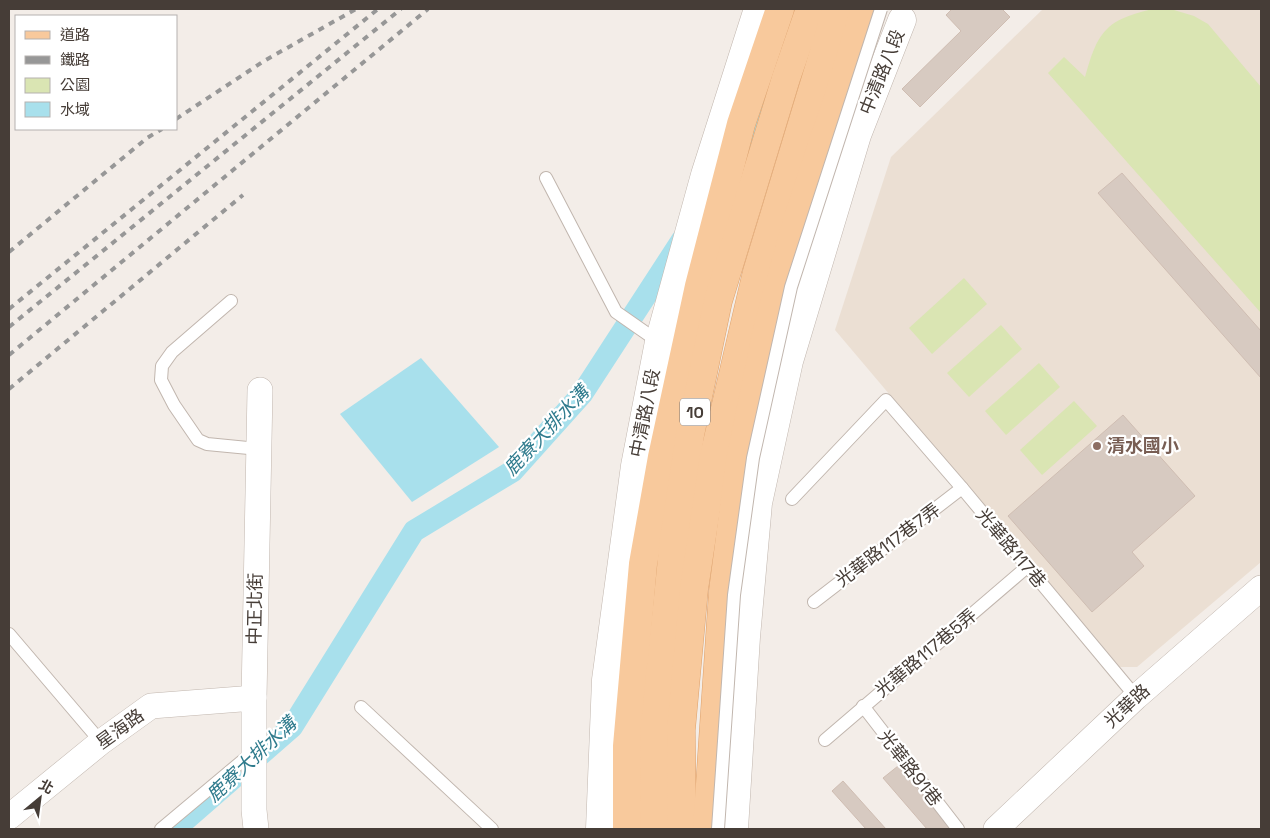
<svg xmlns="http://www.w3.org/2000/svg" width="1270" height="838" font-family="'Space Grotesk','Noto Sans TC',sans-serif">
<rect width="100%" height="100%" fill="#f3ede8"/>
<!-- education -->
<path fill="#ebdfd3" d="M1043,9H1261V562L1137,667H1120L835,330L891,157Z"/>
<!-- green -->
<g fill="#dae5b3">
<path d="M1152,9L1174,10L1194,16L1208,24L1261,87V313L1048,73L1064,57L1085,77C1090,60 1095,39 1109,27C1120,17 1138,13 1152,9Z"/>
<path d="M964,278L987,304L932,354L909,328Z"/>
<path d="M1001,325L1022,349L969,397L947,373Z"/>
<path d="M1039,363L1060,387L1006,435L985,411Z"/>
<path d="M1074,401L1097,426L1042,475L1020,450Z"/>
</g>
<!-- water -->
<path fill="#a8e0ec" d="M421,358L499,447L412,502L340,414Z"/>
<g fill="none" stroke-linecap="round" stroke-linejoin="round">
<!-- canal -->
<g stroke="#a8e0ec" stroke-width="22">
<path d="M777,66L795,9"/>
<path d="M737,157L759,123L767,97"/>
<path d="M175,829L292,727L414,531L513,471L582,394L682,240"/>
</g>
</g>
<!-- building -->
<g fill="#d7cac1" stroke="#cfbdb2">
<path d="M952,9H1002L1010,17L920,107L902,89L961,31L946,15Z"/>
<path d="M1122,173L1261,331V378L1098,193Z"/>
<path d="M1123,415L1195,496L1132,552L1144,566L1092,612L1008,516Z"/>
<path d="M898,766L951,829H927L883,778Z"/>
<path d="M843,781L886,829H866L832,791Z"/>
</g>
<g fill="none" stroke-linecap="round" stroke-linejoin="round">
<defs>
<g id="service">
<path d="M546,178L616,312L659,342"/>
<path d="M231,301L172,352L162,366L161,380L174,405L198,440L207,444L259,449"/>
<path d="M792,499L886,400L962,488L1136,697"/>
<path d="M814,602L962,488"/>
<path d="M9,634L101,742"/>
<path d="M863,706L958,829"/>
<path d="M361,707L492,829"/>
<path d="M825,740L1027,567"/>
<path d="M161,829L253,752"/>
</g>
<g id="minor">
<path d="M9,817L101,742L151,706L254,698"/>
<path d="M256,829L254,810V698L260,390"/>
<path d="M996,829L1136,697L1261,588"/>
</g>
<g id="tertiary">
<path d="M600,829L606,680L635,466L659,342L705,175L758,9"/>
<path d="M734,829L746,637L758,503L789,361L857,135L902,20"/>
</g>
<g id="primary">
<path d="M627,829V746L643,564L662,457L699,286L741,124L780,9"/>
<path d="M654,829L655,725L674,539L690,435L718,301L786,78L810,9"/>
<path d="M682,829L681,730L694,589L714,456L757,272L837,9"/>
<path d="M707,829L723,591L740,461L767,330L798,217L839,95L865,9"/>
</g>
</defs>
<!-- service casing -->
<use href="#service" stroke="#c1b6ae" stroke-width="14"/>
<!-- minor casing -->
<use href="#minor" stroke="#c1b6ae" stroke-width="26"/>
<!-- tertiary casing -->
<use href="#tertiary" stroke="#c1b6ae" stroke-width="29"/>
<!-- primary casing -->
<use href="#primary" stroke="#dda16c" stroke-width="29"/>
<!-- service -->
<use href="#service" stroke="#fff" stroke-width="12"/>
<!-- minor -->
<use href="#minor" stroke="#fff" stroke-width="25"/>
<!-- tertiary -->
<use href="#tertiary" stroke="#fff" stroke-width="28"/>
<!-- primary -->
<use href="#primary" stroke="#f8c99c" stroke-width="28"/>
<!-- rail -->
<g stroke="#979797" stroke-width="4" stroke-dasharray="6 6" stroke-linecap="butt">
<path d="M176,119L264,61L356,9"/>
<path d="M9,252L147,138L162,129"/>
<path d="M9,309L378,9"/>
<path d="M9,327L401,9"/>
<path d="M9,355L428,9"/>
<path d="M9,389L243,195"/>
</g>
<defs>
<path id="service-bridge" d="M718,829L734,595L753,458L791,287L881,9"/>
</defs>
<!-- service-bridge casing -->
<use href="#service-bridge" stroke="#c1b6ae" stroke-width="14" stroke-linecap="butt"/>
<!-- service-bridge -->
<use href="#service-bridge" stroke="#fff" stroke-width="12"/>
</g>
<!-- markers -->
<circle fill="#8d6e63" stroke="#fff" stroke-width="2" cx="1097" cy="446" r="5"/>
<g text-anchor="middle" stroke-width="4.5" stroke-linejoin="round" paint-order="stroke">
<!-- shield labels -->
<rect fill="#fff" stroke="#7e7773" stroke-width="1" x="680" y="398.5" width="30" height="27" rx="4"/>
<g font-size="16" font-weight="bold" fill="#463d37">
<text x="695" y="418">10</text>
</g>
<!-- street labels -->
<g font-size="18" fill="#463d37" stroke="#fff">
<text transform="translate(882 72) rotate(-68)" y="6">中清路八段</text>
<text transform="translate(645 413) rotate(-79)" y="6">中清路八段</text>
<text transform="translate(888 545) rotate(-37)" y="6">光華路117巷7弄</text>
<text transform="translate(1011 548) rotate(50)" y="6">光華路117巷</text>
<text transform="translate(255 609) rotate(-89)" y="6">中正北街</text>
<text transform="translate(926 653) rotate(-40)" y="6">光華路117巷5弄</text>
<text transform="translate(1127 706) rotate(-43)" y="6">光華路</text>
<text transform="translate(120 729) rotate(-36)" y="6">星海路</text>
<text transform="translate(910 768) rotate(52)" y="6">光華路91巷</text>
</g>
<!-- education labels -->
<g font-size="18" font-weight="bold" fill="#785e54" stroke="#fff" text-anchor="start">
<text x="1107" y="452">清水國小</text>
</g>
<!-- water labels -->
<g font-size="19" font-style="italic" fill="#2f7b8d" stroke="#fff">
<text transform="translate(546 430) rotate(-47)" y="7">鹿寮大排水溝</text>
<text transform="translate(251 759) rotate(-43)" y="7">鹿寮大排水溝</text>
</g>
</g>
<!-- border -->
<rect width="1270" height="838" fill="none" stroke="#463d37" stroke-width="20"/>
<!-- legend -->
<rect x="15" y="15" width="162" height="115" fill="#ffffff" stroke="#b5b1af"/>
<rect x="25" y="31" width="25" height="8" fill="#f8c99c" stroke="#b5b1af"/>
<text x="60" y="40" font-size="15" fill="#463d37">道路</text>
<rect x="25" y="56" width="25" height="8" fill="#979797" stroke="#b5b1af"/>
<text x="60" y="65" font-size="15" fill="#463d37">鐵路</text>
<rect x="25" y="78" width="25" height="15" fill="#dae5b3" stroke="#b5b1af"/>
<text x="60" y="90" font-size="15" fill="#463d37">公園</text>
<rect x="25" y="102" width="25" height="15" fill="#a8e0ec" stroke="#b5b1af"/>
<text x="60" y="115" font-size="15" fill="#463d37">水域</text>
<!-- north arrow -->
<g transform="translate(40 798) rotate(29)" stroke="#ffffff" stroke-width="4" paint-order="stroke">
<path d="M0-4L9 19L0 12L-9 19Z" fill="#463d37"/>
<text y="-8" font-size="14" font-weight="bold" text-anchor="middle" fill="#463d37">北</text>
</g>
</svg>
